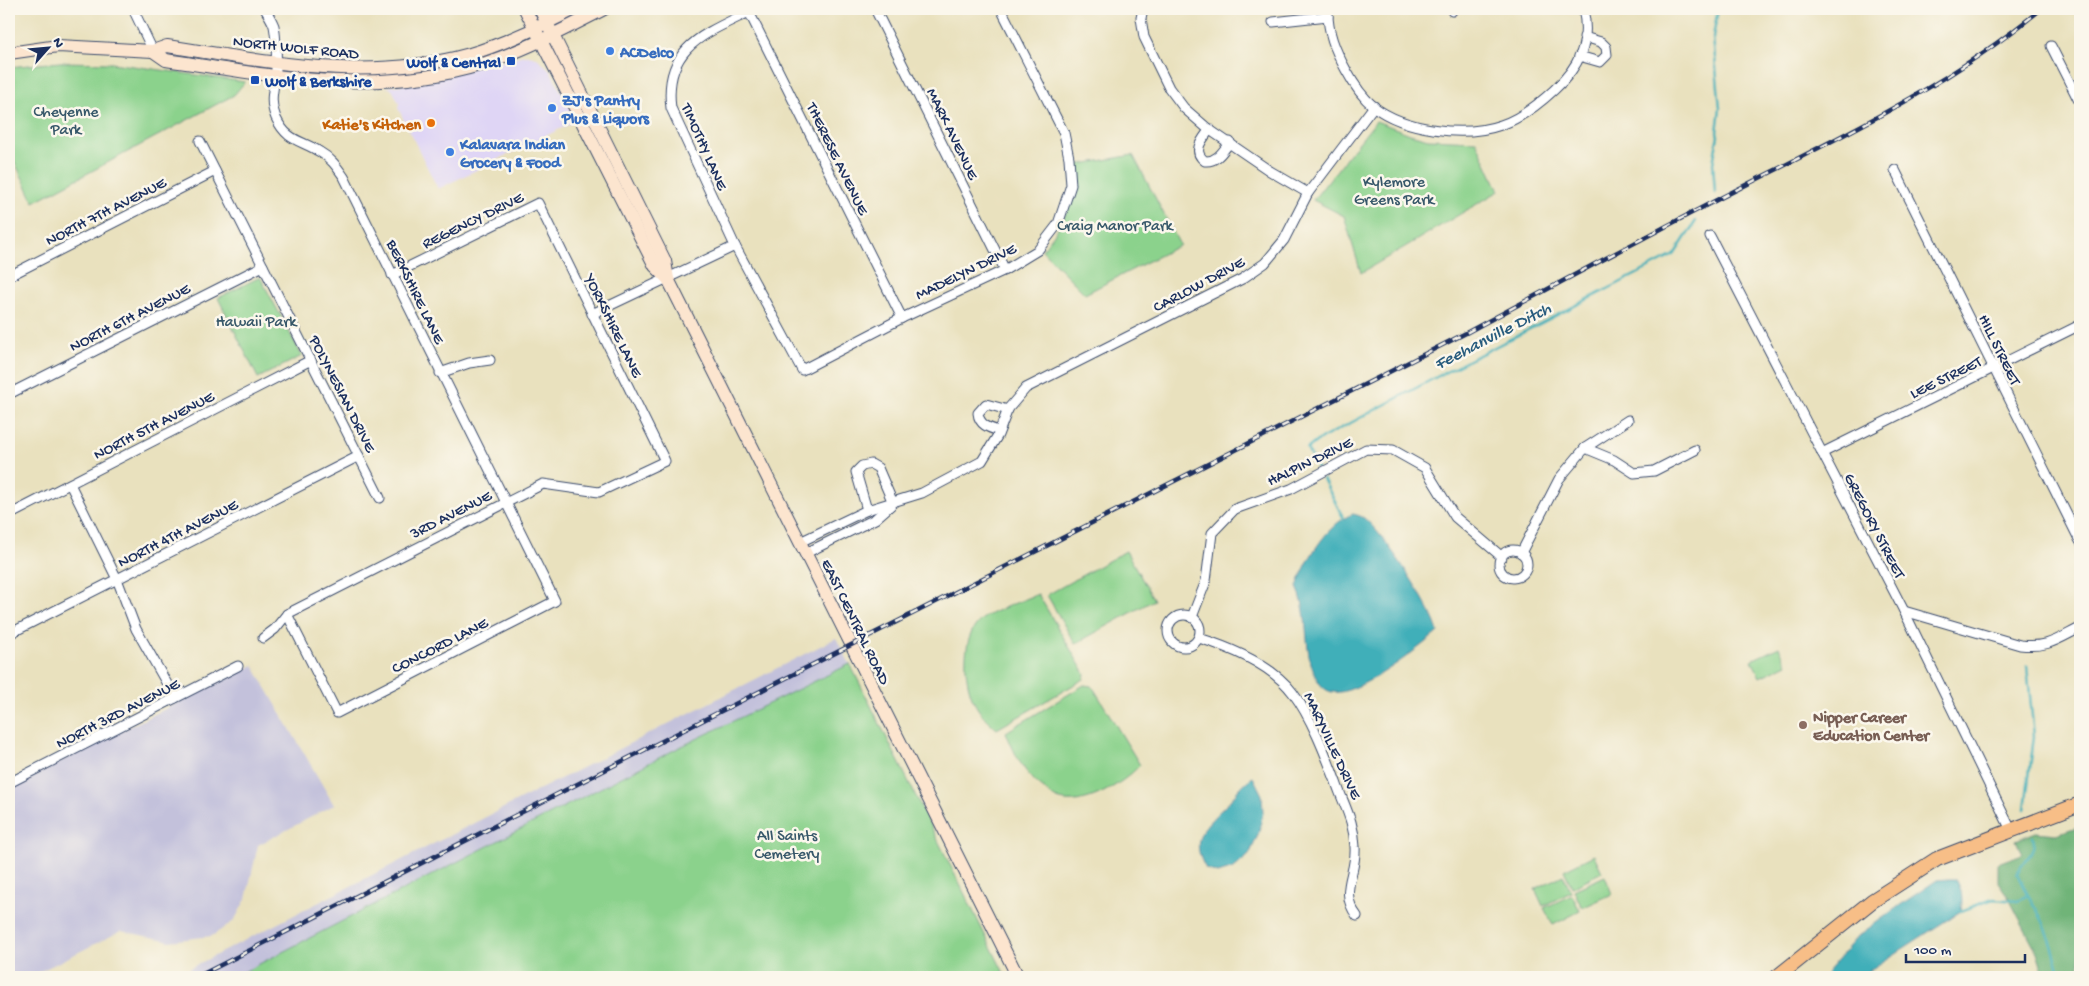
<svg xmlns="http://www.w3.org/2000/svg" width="2089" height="986" font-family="'Gochi Hand',sans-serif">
<rect width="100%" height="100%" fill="#fbf7ec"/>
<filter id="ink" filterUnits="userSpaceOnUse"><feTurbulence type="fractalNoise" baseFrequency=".02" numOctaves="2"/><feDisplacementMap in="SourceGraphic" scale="10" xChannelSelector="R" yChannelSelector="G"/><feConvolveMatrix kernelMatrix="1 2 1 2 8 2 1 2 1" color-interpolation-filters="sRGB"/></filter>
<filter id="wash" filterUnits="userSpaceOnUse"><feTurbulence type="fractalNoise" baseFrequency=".0096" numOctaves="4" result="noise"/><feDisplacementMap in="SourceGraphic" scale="20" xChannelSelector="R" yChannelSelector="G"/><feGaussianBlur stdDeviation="1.12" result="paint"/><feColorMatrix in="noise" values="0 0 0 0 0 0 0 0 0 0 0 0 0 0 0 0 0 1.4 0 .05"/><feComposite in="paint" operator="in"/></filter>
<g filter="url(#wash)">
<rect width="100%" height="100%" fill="#e9e1be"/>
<!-- built -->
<path fill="#dfd5f5" d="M524,55L536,57L550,70L576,121L438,189L398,108L399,103L393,91L390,88L385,87L410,84Z"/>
<!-- industrial -->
<g fill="#c3c1db">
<path d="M836,638L850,664L678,748L234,977H173Z"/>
<path d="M253,665L334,805L258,845L246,899L234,921L212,936L170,941L121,931L29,977H9V787Z"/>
</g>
<!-- green -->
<g fill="#8bd28c" stroke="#538075">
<path d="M60,62L112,63L245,82L234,95L34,202L9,150V67Z"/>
<path d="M1376,121L1410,134L1428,139L1476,141L1499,191L1361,273L1344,216L1313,200Z"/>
<path d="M1133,155L1180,245L1085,294L1042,250C1064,224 1075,199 1076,165Z"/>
<path d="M260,277L302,356L258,378L218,298Z"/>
<path d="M1126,551L1154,600L1075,644L1047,595Z"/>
<path d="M1038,594L1085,674L1084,679L997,729C990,723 983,717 978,709C963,687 959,637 982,619C993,611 1024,600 1038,594Z"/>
<path d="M1779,647L1787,664L1760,677L1752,660Z"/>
<path d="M850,664L1006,977H234L678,748Z"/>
<path d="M1084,685L1091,686L1094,689L1140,765C1123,784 1083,809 1057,799C1052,797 1048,792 1044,789C1024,774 1015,755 1006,732Z"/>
<path d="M1594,855L1602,872L1572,887L1564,870Z"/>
<path d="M1563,875L1571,892L1543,906L1535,889Z"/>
<path d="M1605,876L1612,894L1582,908L1574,890Z"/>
<path d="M1572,895L1580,911L1553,925L1544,908Z"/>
</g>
<!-- forest -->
<path fill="#70b478" stroke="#46726b" d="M2080,826V977H2045L2037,952L2007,895L1998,882V863L2022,854L2016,840L2036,832L2056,834Z"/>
<!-- water -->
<g fill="#3fafb9" stroke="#2d6f8c">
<path d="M1353,514C1357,515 1361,516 1364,518C1385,535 1432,607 1438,632C1419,648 1357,697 1332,692C1317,689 1312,668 1309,655C1305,633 1307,608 1297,587C1305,562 1327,523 1353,514Z"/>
<path d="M1253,777L1262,795L1263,813L1258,835L1249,855L1234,868L1218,873L1206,869C1188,838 1205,826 1226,805C1236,794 1239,786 1253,777Z"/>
<path d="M1948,879H1956C1962,890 1963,899 1961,911L1859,977H1826L1827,972L1858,936L1903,903L1937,880Z"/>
</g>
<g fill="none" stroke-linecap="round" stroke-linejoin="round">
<!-- stream -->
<g stroke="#3fafb9" stroke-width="2.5">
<path d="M1715,193L1713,163L1718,136L1717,132L1720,108L1713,37L1718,9"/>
<path d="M1317,468L1307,449L1317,441L1444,373L1674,255L1696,221"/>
<path d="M1323,479L1343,517"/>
<path d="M2025,809L2034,736L2027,666"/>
<path d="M2033,837C2037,853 2024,860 2017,873C2023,888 2031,900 2039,914C2050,934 2055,955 2061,977"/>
<path d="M1961,911L1993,899L2018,901L2026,895"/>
</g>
</g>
</g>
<g filter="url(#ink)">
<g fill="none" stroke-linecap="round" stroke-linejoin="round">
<defs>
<g id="minor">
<path d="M133,9L153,51"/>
<path d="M265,9C268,14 272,20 274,26C276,36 277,58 276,69C275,87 268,99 276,118C287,142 302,140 320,152C331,158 337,167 344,177L555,601L337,713L287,614"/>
<path d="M755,9C708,33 663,45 671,108L735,246L802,370L902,318L1005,270L1038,250L1058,224L1071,185L1069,158L1064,133L1001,9"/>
<path d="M875,9L1005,270"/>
<path d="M1143,9L1141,18L1144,37L1169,88L1184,108L1207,128L1270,171L1308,193"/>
<path d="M1328,9C1327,31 1335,50 1346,70C1353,83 1361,96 1373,106C1404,130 1464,138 1501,125C1521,118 1539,104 1554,90C1579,67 1591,43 1583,9"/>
<path d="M1451,9L1452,11"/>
<path d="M749,12L902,318"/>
<path d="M1273,22L1328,16"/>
<path d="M2051,46L2080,103"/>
<path d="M1579,56L1600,62L1607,55L1606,47L1601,42L1584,37"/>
<path d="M1210,129C1203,139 1191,151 1205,161C1217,162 1223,151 1230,142"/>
<path d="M200,141L380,498"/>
<path d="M1895,170L2080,541"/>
<path d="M1710,236L1904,611L2011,830"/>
<path d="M9,276L215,171"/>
<path d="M592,314L735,246"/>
<path d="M440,373L469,363L490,360"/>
<path d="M9,394L263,266"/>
<path d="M999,431C989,428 979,425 978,413L986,404L1008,410"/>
<path d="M1585,448L1614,460L1634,473L1654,471L1695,450"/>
<path d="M1822,453L2080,325"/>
<path d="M70,484L117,579L136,629L175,698"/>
<path d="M867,510L856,472L862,466L871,464L878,468L893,503"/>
<path d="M9,515L311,360"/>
<path d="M800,542L867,510L922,493L982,461L998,435L1008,409L1026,388L1242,279L1265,263L1284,240L1308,193L1374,106"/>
<circle cx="1513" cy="564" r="14"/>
<path d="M806,553L875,519L891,505"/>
<path d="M1521,553L1559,479L1585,448L1628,420"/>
<path d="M1904,611L2020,645C2048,648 2056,640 2080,628"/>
<circle cx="1184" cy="631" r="16"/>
<path d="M1192,617L1206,581L1212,533L1235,509L1291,489L1366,449L1393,450L1425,468L1455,517L1502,557"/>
<path d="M9,634L359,456"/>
<path d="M263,638L275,629L287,614L543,484L599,492L665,461L538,203L392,275"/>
<path d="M1199,638C1231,648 1272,665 1293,693C1311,717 1325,753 1336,782C1344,806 1354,820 1355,847C1357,874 1338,891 1357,916"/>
<path d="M9,783L238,666"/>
</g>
<g id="secondary">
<path d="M525,9L655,266L668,279"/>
<path d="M540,9L665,261L668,279L1018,977"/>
<path d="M153,51L166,60C274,76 375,97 483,64C525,50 565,29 604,9"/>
<path d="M9,53L58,46L153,51L167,46C271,62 366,83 470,54C506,43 541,26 575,9"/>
</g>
<path id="primary" d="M1777,977L1872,901L1937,859L2080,804"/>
</defs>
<!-- minor casing -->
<use href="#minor" stroke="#3a4a6c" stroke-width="11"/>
<!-- secondary casing -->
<use href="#secondary" stroke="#3a4a6c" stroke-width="14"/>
<!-- primary casing -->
<use href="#primary" stroke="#3a4a6c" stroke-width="16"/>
<!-- minor -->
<use href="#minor" stroke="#fff" stroke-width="9"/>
<!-- secondary -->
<use href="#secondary" stroke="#fce5cf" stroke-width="12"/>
<!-- primary -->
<use href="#primary" stroke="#f7be87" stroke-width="14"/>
<defs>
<path id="rail" d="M197,977L1466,333C1557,284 1648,235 1740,188C1844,135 1951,84 2041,9"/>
</defs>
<!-- rail casing -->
<use href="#rail" stroke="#1b2f5e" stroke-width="4.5"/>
<!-- rail -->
<use href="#rail" stroke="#fbf7ec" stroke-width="2.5" stroke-dasharray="8" stroke-linecap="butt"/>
</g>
</g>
<!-- markers -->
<g fill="#3f7fe0" stroke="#fbf7ec" stroke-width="2">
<circle cx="610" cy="51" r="5"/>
<circle cx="552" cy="108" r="5"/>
<circle cx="450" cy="152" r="5"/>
</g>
<g fill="#1a4fb4" stroke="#fbf7ec" stroke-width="2">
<rect x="506" y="56" width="10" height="10" rx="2.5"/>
<rect x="250" y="75" width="10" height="10" rx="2.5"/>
</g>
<circle fill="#e8710a" stroke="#fbf7ec" stroke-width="2" cx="431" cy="123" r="5"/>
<circle fill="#8d6e63" stroke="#fbf7ec" stroke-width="2" cx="1803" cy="725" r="5"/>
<g text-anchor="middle" stroke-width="5" stroke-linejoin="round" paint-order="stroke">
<!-- street labels -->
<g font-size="16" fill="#1b2f5e" stroke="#fbf7ec">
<text transform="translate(296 46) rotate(6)" y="6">NORTH WOLF ROAD</text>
<text transform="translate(954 133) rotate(64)" y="6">MARK AVENUE</text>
<text transform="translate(706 146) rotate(66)" y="6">TIMOTHY LANE</text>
<text transform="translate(839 158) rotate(64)" y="6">THERESE AVENUE</text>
<text transform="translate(105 210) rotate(-27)" y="6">NORTH 7TH AVENUE</text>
<text transform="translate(472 219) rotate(-26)" y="6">REGENCY DRIVE</text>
<text transform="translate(965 270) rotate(-26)" y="6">MADELYN DRIVE</text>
<text transform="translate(1198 283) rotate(-28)" y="6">CARLOW DRIVE</text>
<text transform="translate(417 291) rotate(64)" y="6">BERKSHIRE LANE</text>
<text transform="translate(129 316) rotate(-27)" y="6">NORTH 6TH AVENUE</text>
<text transform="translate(615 325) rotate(64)" y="6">YORKSHIRE LANE</text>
<text transform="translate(2001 349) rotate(64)" y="6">HILL STREET</text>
<text transform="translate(1945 376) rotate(-26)" y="6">LEE STREET</text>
<text transform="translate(344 393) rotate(63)" y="6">POLYNESIAN DRIVE</text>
<text transform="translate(153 424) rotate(-27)" y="6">NORTH 5TH AVENUE</text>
<text transform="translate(1309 460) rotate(-26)" y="6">HALPIN DRIVE</text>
<text transform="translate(450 513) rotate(-27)" y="6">3RD AVENUE</text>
<text transform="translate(1876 525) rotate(63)" y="6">GREGORY STREET</text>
<text transform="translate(177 532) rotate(-27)" y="6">NORTH 4TH AVENUE</text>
<text transform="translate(857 621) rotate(64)" y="6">EAST CENTRAL ROAD</text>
<text transform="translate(439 644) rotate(-27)" y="6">CONCORD LANE</text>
<text transform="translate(117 712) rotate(-27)" y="6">NORTH 3RD AVENUE</text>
<text transform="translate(1334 745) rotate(65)" y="6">MARYVILLE DRIVE</text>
</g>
<!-- shop labels -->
<g font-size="16" font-weight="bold" fill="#366cbe" stroke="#fbf7ec" text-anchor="start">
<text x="620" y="57">ACDelco</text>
<text x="562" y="105">ZJ's Pantry<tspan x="562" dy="18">Plus &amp; Liquors</tspan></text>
<text x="460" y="149">Kalavara Indian<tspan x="460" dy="18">Grocery &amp; Food</tspan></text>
</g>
<!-- transit labels -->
<g font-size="16" font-weight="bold" fill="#164399" stroke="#fbf7ec" text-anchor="end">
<text x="501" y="67">Wolf &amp; Central</text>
<text x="265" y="86" text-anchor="start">Wolf &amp; Berkshire</text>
</g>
<!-- park labels -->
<g font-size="16" fill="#37586a" stroke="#fbf7ec">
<text x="66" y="116">Cheyenne<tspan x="66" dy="18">Park</tspan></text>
<text x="1394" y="186">Kylemore<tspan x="1394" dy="18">Greens Park</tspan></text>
<text x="1115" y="230">Craig Manor Park</text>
<text x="256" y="326">Hawaii Park</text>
<text x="787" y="840">All Saints<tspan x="787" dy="18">Cemetery</tspan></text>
</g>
<!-- food labels -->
<g font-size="16" font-weight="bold" fill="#c56008" stroke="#fbf7ec" text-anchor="end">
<text x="421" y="129">Katie's Kitchen</text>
</g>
<!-- education labels -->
<g font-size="16" font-weight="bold" fill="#785e54" stroke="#fbf7ec" text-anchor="start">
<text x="1813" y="722">Nipper Career<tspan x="1813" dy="18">Education Center</tspan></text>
</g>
<!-- water labels -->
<g font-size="18" font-style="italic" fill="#285c7e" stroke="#fbf7ec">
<text transform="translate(1492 335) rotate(-27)" y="6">Feehanville Ditch</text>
</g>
</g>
<!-- margin -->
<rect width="2089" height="986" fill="none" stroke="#fbf7ec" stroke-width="30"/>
<!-- north arrow -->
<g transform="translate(48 48) rotate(63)" stroke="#fbf7ec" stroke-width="4" paint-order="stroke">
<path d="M0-4L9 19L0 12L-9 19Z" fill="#1b2f5e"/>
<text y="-8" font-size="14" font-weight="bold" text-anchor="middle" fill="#1b2f5e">N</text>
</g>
<!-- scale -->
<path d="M1906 954v8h119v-8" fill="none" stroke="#1b2f5e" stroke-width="2.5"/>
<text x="1914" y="954" font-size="15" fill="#1b2f5e" stroke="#fbf7ec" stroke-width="4" paint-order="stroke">100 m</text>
</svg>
